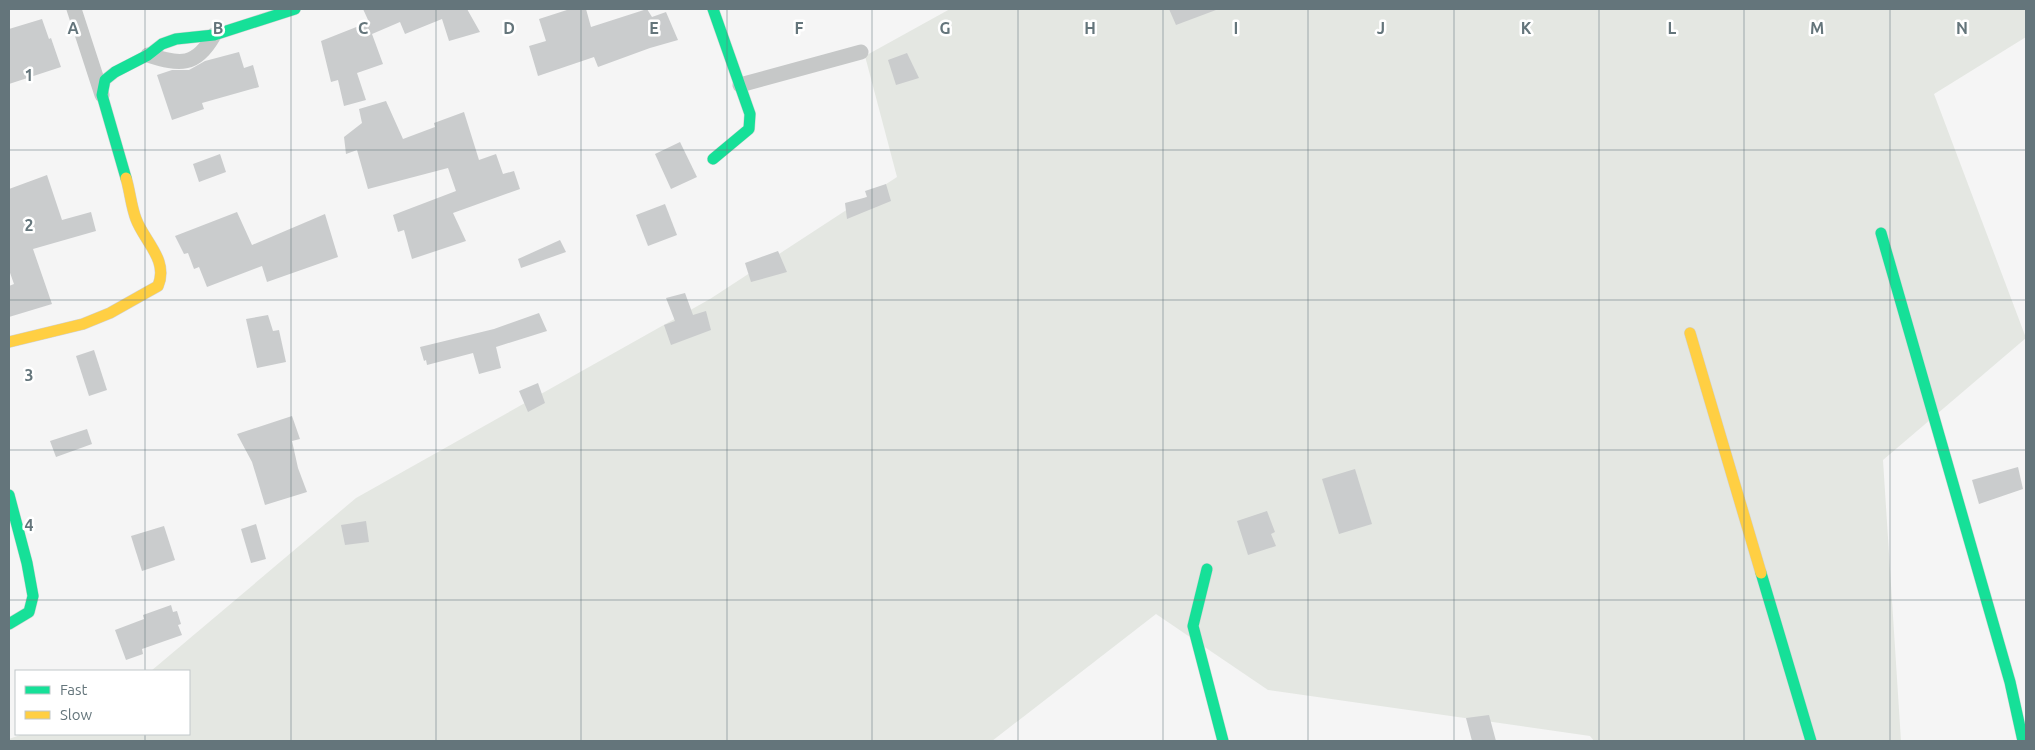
<svg xmlns="http://www.w3.org/2000/svg" width="2035" height="750" font-family="Ubuntu,sans-serif">
<rect width="100%" height="100%" fill="#f5f5f5"/>
<!-- green -->
<path fill="#e4e7e2" d="M950,9H2026V37L1934,94L2026,338L1883,460L1901,741H1594L1590,736L1268,690L1156,614L992,741H9V739L23,734H189V671H151L356,498L710,299L897,177L865,56Z"/>
<!-- building -->
<g fill="#cacccd">
<path d="M363,9H467L480,32L449,41L442,19L405,34L400,22L372,34L383,64L357,73L366,100L344,106L338,80L331,82L321,41L369,22Z"/>
<path d="M570,9H586L591,27L647,9L652,17L666,12L678,40L650,48L598,67L594,57L538,76L529,46L546,41L539,19Z"/>
<path d="M1169,9H1215L1216,10L1176,25Z"/>
<path d="M42,19L49,39L51,38L61,67L9,84V29Z"/>
<path d="M239,52L244,68L253,65L259,87L202,103L204,109L172,120L157,75L172,70H189L205,61Z"/>
<path d="M907,53L919,78L896,85L888,60Z"/>
<path d="M386,101L403,139L435,127L434,123L464,112L479,160L496,154L503,174L514,171L520,189L453,213L466,241L412,259L404,230L398,232L393,215L456,191L448,168L368,189L357,150L346,154L344,137L362,123L359,109Z"/>
<path d="M680,142L697,177L671,189L655,154Z"/>
<path d="M220,154L226,172L199,182L193,164Z"/>
<path d="M47,175L62,220L91,212L96,231L33,249L52,304L9,317V286L14,284L9,270V189Z"/>
<path d="M886,184L891,201L847,219L845,203L867,197L865,191Z"/>
<path d="M665,204L677,235L648,246L636,215Z"/>
<path d="M237,212L252,245L325,214L338,257L267,282L262,266L207,287L199,267L194,269L188,253L184,254L175,236Z"/>
<path d="M560,240L566,252L521,268L518,259Z"/>
<path d="M778,251L787,272L751,282L745,263Z"/>
<path d="M685,293L693,315L706,311L711,330L671,345L664,325L675,321L666,298Z"/>
<path d="M539,313L547,331L496,347L501,368L479,374L473,353L427,365L426,360L424,361L420,347L494,329Z"/>
<path d="M268,315L273,331L279,330L286,362L257,368L246,319Z"/>
<path d="M94,350L107,390L89,396L76,356Z"/>
<path d="M538,383L545,403L528,412L519,391Z"/>
<path d="M292,416L300,439L292,441L298,468L307,492L265,505L252,462L237,434Z"/>
<path d="M87,429L92,444L56,457L50,441Z"/>
<path d="M2018,467L2023,489L1979,504L1972,480Z"/>
<path d="M1355,469L1372,524L1339,534L1322,479Z"/>
<path d="M1267,511L1275,532L1271,534L1276,546L1248,555L1237,521Z"/>
<path d="M366,521L369,542L345,545L341,525Z"/>
<path d="M256,524L266,559L251,563L241,529Z"/>
<path d="M164,526L175,560L142,571L131,536Z"/>
<path d="M171,605L173,612L177,611L181,624L178,625L182,635L142,649L143,654L126,660L115,630L144,619L143,615Z"/>
<path d="M1489,715L1496,741H1472L1466,718Z"/>
</g>
<g fill="none" stroke-linecap="round" stroke-linejoin="round">
<defs>
<g id="fast">
<path d="M713,9L750,114L749,129L713,159"/>
<path d="M126,178L102,95L105,80L115,72L148,55L162,44L176,39L214,35L295,9"/>
<path d="M1881,233L2010,682L2023,741"/>
<path d="M9,495L27,563L33,596L29,612L9,624"/>
<path d="M1207,569L1193,626L1223,741"/>
<path d="M1761,573L1811,741"/>
</g>
<g id="slow">
<path d="M1690,333L1761,573"/>
<path d="M9,342L83,324L110,313L158,286C169,260 144,241 136,219C131,206 130,191 126,178"/>
</g>
</defs>
<!-- fast casing -->
<use href="#fast" stroke="#d1d2d2" stroke-width="12"/>
<!-- slow casing -->
<use href="#slow" stroke="#d1d2d2" stroke-width="12"/>
<!-- street -->
<g stroke="#c6c8c8" stroke-width="15">
<path d="M74,9L102,95"/>
<path d="M148,55C180,65 196,67 214,35"/>
<path d="M740,85L861,52"/>
</g>
<!-- fast -->
<use href="#fast" stroke="#16e098" stroke-width="11"/>
<!-- slow -->
<use href="#slow" stroke="#ffcf43" stroke-width="11"/>
</g>
<!-- grid -->
<path fill="none" stroke="#64757b" stroke-width="1" stroke-opacity="0.55" d="M145,9V671M291,9V741M436,9V741M581,9V741M727,9V741M872,9V741M1018,9V741M1163,9V741M1308,9V741M1454,9V741M1599,9V741M1744,9V741M1890,9V741M9,150H2026M9,300H2026M9,450H2026M9,600H2026M145,734V741"/>
<g font-size="16" text-anchor="middle" font-weight="bold" fill="#64757b" stroke="#fff" stroke-width="5" stroke-linejoin="round" paint-order="stroke">
<text x="73" y="34">A</text>
<text x="218" y="34">B</text>
<text x="363" y="34">C</text>
<text x="509" y="34">D</text>
<text x="654" y="34">E</text>
<text x="799" y="34">F</text>
<text x="945" y="34">G</text>
<text x="1090" y="34">H</text>
<text x="1236" y="34">I</text>
<text x="1381" y="34">J</text>
<text x="1526" y="34">K</text>
<text x="1672" y="34">L</text>
<text x="1817" y="34">M</text>
<text x="1962" y="34">N</text>
<text x="29" y="81">1</text>
<text x="29" y="231">2</text>
<text x="29" y="381">3</text>
<text x="29" y="531">4</text>
</g>
<!-- border -->
<rect width="2035" height="750" fill="none" stroke="#64757b" stroke-width="20"/>
<!-- legend -->
<rect x="15" y="670" width="175" height="65" fill="#ffffff" stroke="#c1c8ca"/>
<rect x="25" y="686" width="25" height="8" fill="#16e098" stroke="#c1c8ca"/>
<text x="60" y="695" font-size="15" fill="#64757b">Fast</text>
<rect x="25" y="711" width="25" height="8" fill="#ffcf43" stroke="#c1c8ca"/>
<text x="60" y="720" font-size="15" fill="#64757b">Slow</text>
</svg>
